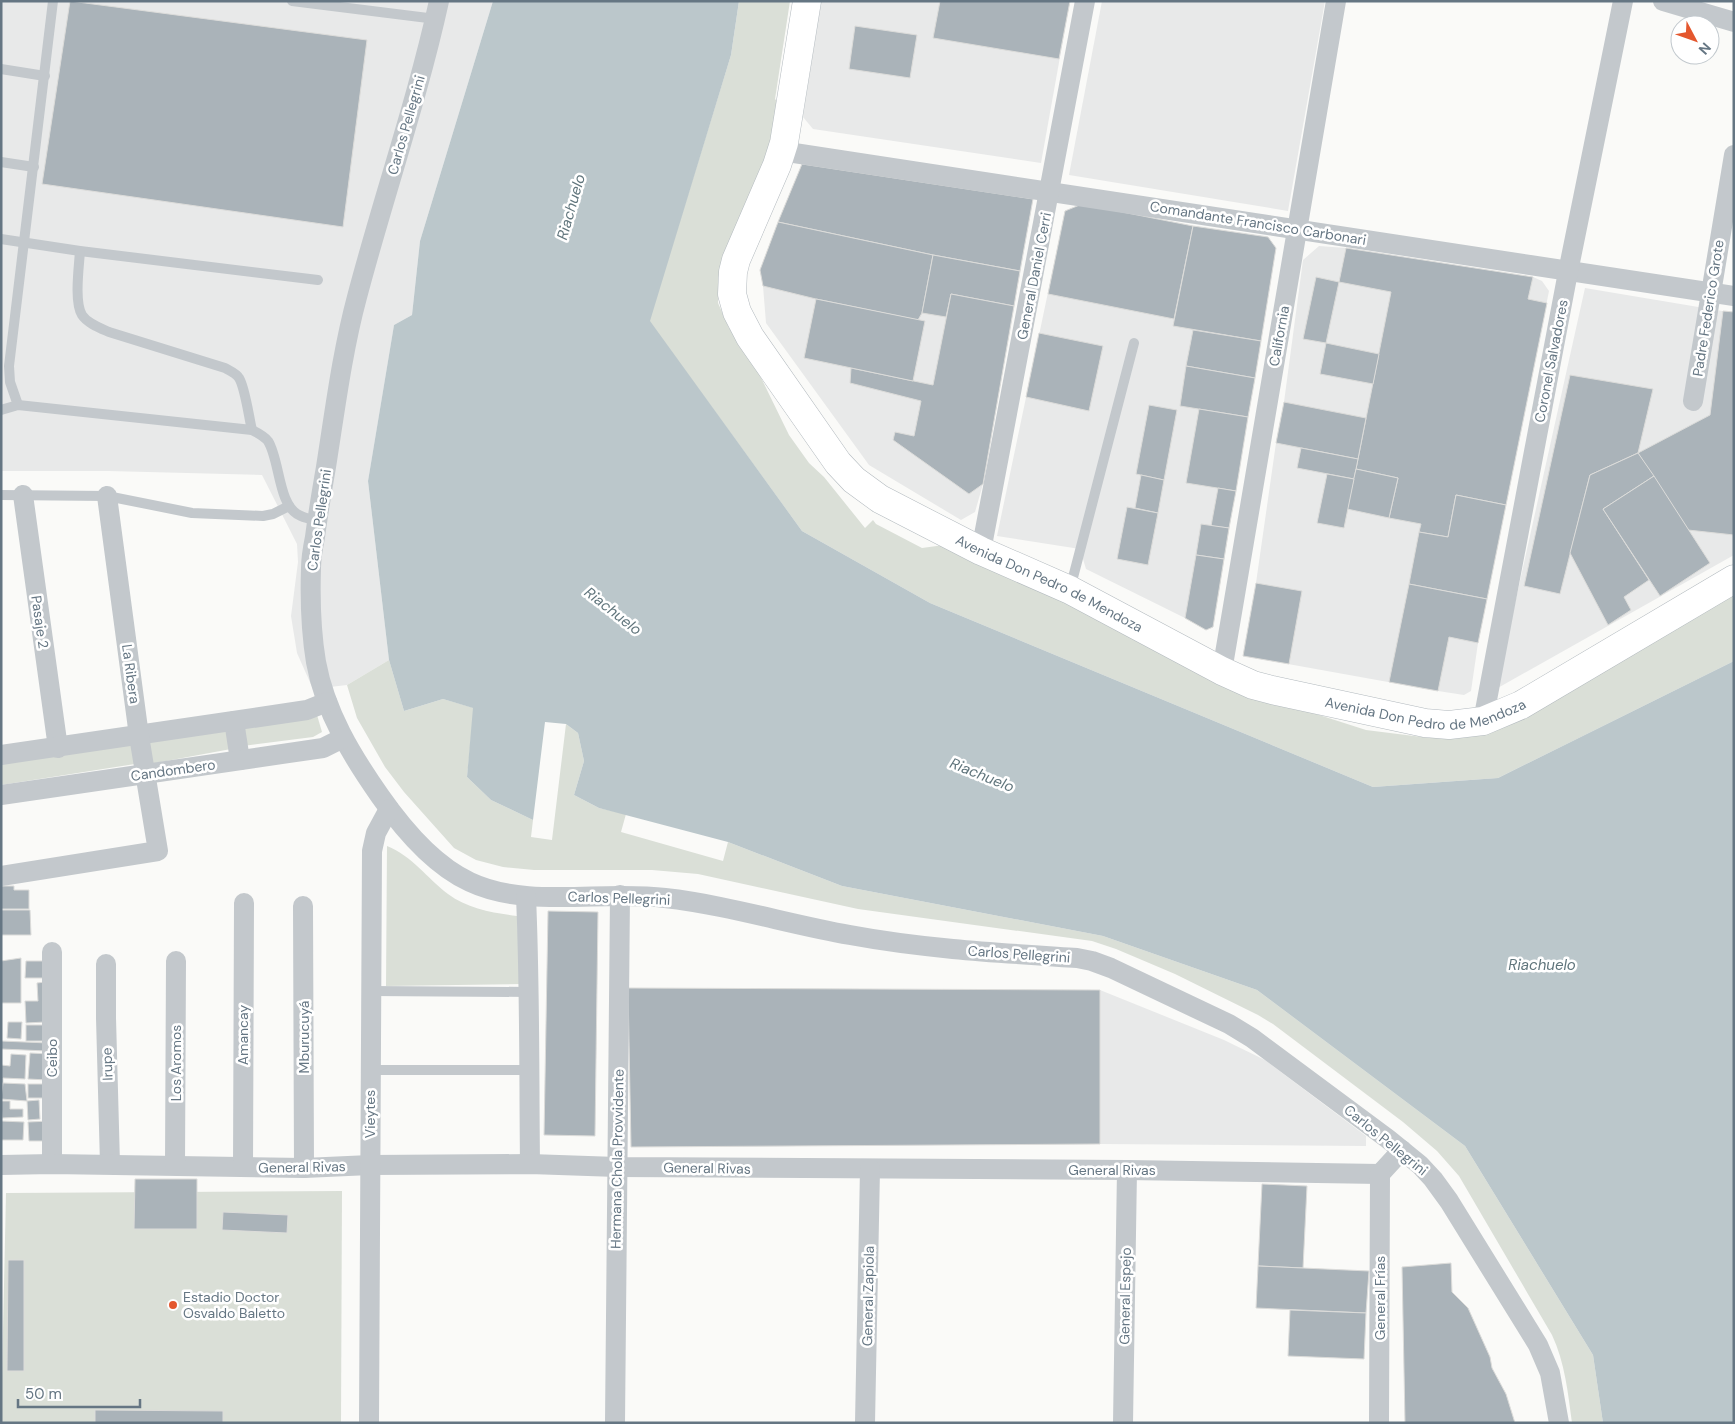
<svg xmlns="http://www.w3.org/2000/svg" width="1735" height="1424" font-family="'DM Sans',sans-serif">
<rect width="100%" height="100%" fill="#fafaf8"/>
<!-- built -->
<g fill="#e8e9e9">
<path d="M1,1H493L420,241L412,315L394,325L368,481L389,660L347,685L313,689L297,653L291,616L298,562L297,544L262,475L108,471H1Z"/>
<path d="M821,1H1070L1041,163L813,129L803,117Z"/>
<path d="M1102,1H1325L1288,211L1069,175Z"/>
<path d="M802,164L1033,199L983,484L975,512L961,520L869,465L766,323L763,286L760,270Z"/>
<path d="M1082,204L1193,226L1268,237L1276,248L1213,627L1206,630L1185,618L1086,569L1080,549L997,536L1065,211Z"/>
<path d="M1319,246L1346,248L1533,277L1542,281L1549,291L1478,643L1471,691L1464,695L1438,691L1243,656L1256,583L1276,443L1284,402L1303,260Z"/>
<path d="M1585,288L1734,313V555L1496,689Z"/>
<path d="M1100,990L1224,1040L1265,1060L1366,1136V1146L1100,1144Z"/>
</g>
<!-- green -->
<g fill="#dadfd7">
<path d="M739,1H790L775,99L784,110L772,150L718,278V303L729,328L749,353L789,435L809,463L824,477L865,528L873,520L876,524L922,548L944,545L1025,580L1247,692L1366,730L1430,738L1464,737L1486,734L1519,721L1734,595V661L1498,778L1373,787L930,603L802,531L649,321L731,55Z"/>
<path d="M389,660L404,711L443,699L474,708L467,777L491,800L533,820L531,837L552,840L566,724L578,733L584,761L574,795L599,808L626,814L621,832L723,861L728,842L842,886L1103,936L1257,990L1465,1146L1593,1355L1603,1423H1572C1568,1393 1565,1363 1552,1335L1459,1176L1437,1151L1403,1122L1273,1024L1258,1015L1175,974L1116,949L1092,941L858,909L698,874L652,870H534L503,867L476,860L454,848L404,792L385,767L357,718L347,685Z"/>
<path d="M317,715L322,732L313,737L243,746L239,725Z"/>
<path d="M227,727L231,749L150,764L146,741Z"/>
<path d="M132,741L135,764L1,785V762Z"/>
<path d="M387,846C412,856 427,878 448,894C468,909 494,913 517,916L521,984L386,986Z"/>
<path d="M342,1191L341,1423H1L6,1193Z"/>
</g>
<!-- water -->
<path fill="#bbc7cb" d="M493,1H739L731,55L650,321L802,531L930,603L1373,787L1498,778L1734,661V1423H1603L1593,1355L1465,1146L1257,990L1103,936L842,886L728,842L599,808L574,795L584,761L578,733L566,724L545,722L533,820L491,800L467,777L473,708L443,699L404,711L389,660L368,481L394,325L412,315L420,241Z"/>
<!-- building -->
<g fill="#aab3b9" stroke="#dcdcda">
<path d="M70,1L367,40L343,227L42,184Z"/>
<path d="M940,1H1070L1059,59L933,38Z"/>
<path d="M855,26L917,35L910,78L849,69Z"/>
<path d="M802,164L1033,199L1020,271L933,255L778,222Z"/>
<path d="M1082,204L1193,226L1174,319L1048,294L1065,211Z"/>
<path d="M778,222L933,255L922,313L918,320L816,299L763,286L760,270Z"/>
<path d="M1193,226L1268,237L1276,248L1261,341L1173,326Z"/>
<path d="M1346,248L1533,277L1528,299L1547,303L1506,505L1456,495L1448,537L1419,532L1421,524L1389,518L1398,478L1356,469L1391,292L1339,282Z"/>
<path d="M933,255L1020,271L1014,306L951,294L946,317L922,313Z"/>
<path d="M1316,277L1339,282L1326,343L1303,339Z"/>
<path d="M951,294L1014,306L983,484L969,494L893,440L895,432L914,436L921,401L850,383L851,368L933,385Z"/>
<path d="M816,299L925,321L913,381L804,358Z"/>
<path d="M1723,311L1734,312V535L1688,530L1638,453L1710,415Z"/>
<path d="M1193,330L1261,341L1255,378L1186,366Z"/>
<path d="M1039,333L1103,346L1089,411L1026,397Z"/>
<path d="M1326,343L1379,354L1373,384L1320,374Z"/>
<path d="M1186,366L1255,378L1248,417L1180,406Z"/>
<path d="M1570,375L1653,389L1638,453L1590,475L1560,594L1524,586Z"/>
<path d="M1284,402L1366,418L1358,459L1276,443Z"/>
<path d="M1149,405L1177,410L1164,480L1136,474Z"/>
<path d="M1199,409L1248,417L1236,491L1186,483Z"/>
<path d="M1301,448L1358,459L1354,479L1297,468Z"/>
<path d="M1638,453L1654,476L1603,509L1649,580L1624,597L1631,610L1608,625L1570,553L1590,475Z"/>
<path d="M1356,469L1398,478L1389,518L1347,509Z"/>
<path d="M1327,474L1354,479L1344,528L1317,523Z"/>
<path d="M1141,475L1164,480L1158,513L1135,508Z"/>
<path d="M1654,476L1710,563L1660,596L1603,509Z"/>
<path d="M1218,488L1236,491L1229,528L1211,526Z"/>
<path d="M1456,495L1506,505L1487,599L1409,584L1419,532L1448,537Z"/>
<path d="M1127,507L1158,513L1148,565L1117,559Z"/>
<path d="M1201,524L1229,528L1224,559L1196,555Z"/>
<path d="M1196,555L1224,559L1213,627L1206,630L1185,618Z"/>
<path d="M1256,583L1302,591L1289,664L1243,656Z"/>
<path d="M1409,584L1487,599L1478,643L1449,637L1438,691L1389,682Z"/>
<path d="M1,886H14V890H29V909H1Z"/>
<path d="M1,910H30L31,935H1Z"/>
<path d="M548,911L598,912L595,1136L544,1135Z"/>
<path d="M21,958V1003H1V961Z"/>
<path d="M26,961H49L48,978H25Z"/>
<path d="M45,982V1022L26,1023L25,1001H38L37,983Z"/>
<path d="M628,988L1100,990V1144L631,1147Z"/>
<path d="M8,1022H22L21,1039L7,1038Z"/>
<rect x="26" y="1025" width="23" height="16"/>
<path d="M1,1041L48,1043L47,1051L1,1049Z"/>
<path d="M30,1053L50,1054L48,1080L28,1079Z"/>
<path d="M11,1054L26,1055L25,1079L3,1078V1083H1V1065L10,1066Z"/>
<path d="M3,1083L25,1084L27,1101L1,1099Z"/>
<rect x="28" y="1084" width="19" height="14"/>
<path d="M39,1100L40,1119L28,1120L27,1101Z"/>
<path d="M1,1101H10V1109H23V1117L2,1118Z"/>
<path d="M1,1121L24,1122L23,1140H1Z"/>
<path d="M51,1121V1141H29L28,1122Z"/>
<path d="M135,1179H197V1229H134Z"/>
<path d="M1262,1184L1307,1186L1303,1268L1258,1266Z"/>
<path d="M223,1212L288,1215L287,1233L222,1230Z"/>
<path d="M8,1260H24V1371H7Z"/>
<path d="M1451,1263L1452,1292L1468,1308L1490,1357L1492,1368L1506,1394L1515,1423H1405L1402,1267Z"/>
<path d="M1258,1266L1369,1271L1366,1313L1256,1308Z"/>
<path d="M1290,1310L1366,1313L1364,1359L1288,1356Z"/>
<path d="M95,1410L223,1411V1423H95Z"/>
</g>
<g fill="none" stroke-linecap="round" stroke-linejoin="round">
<defs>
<g id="secondary">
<path id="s1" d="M807,1L784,143L777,165L736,260L733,272L732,294L737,312L750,337L838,463L854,480L880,499L981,551L1070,590L1222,671L1253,685L1272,690L1425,723L1449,725L1483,721L1521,705L1734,579"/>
</g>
</defs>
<!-- secondary casing -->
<use href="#secondary" stroke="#b3babf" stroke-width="29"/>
<!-- lane -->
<g stroke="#c3c8cc" stroke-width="10">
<path d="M292,1L436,19"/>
<path d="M1,69L45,76"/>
<path d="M1,162L34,167"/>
<path d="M1,239L80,251L318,280"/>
<path d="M80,251C79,267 74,302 82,315C87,323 100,328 109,332L225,368C230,371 236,373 239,378C245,387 249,418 252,430"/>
<path d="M18,405L10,382L9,366L53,1"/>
<path d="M1,410L18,405L252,430C258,433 264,436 268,441C280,460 278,505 299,515C304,518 311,519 317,521"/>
<path d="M1,495L107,496L192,513L263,516L273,514L289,506"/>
<path d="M1070,589L1134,343"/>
<path d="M371,991L528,992"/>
<path d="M370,1070H529"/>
</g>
<!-- street -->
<g stroke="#c3c8cc" stroke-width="20">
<path d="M439,1C417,101 383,198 357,297C342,353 335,410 326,467C322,490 318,514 315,537C313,547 311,558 311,568C310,599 311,632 316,662C325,712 352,756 380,796C403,829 433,865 470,882C527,909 602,890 665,898C727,905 788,924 850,935C925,949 1001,953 1077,958L1092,961L1111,968L1229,1024L1252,1038L1388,1139L1420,1165L1433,1179L1449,1201L1538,1345L1550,1373L1559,1423"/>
<path d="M1663,1L1734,22"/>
<path d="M781,151L1734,296"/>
<path d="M1693,401L1734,155"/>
<path d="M23,495L58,748"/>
<path d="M981,551L1085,1"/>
<path d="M1222,671L1336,1"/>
<path d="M234,721L240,760"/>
<path d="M1483,721L1568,272L1623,1"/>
<path d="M1,755L307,710L327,702"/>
<path d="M1,795L323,748L343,738"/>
<path d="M1,876L158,851L139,736L107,496"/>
<path d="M526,897C530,986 529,1075 530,1164"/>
<path d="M303,906L304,1168"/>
<path d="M106,964V1018L110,1164"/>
<path d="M52,1164V952"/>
<path d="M1,1165L52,1164L304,1168L370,1165L530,1164L617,1167L1127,1170L1380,1174L1402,1150"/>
<path d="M175,1165L176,961"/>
<path d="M243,1167L244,903"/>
<path d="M369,1423L372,851L376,833L389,809"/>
<path d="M615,1423L620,895"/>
<path d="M865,1423L870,1169"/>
<path d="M1123,1423L1127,1170"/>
<path d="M1379,1423L1380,1174"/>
</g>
<!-- secondary -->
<use href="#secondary" stroke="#fff" stroke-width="28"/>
</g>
<!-- markers -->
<circle fill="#e4572e" stroke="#fff" stroke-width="2" cx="173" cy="1305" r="5"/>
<g text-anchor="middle" stroke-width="5" stroke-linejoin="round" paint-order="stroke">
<!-- street labels -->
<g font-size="14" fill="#657683" stroke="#fff">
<text transform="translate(406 125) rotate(-74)" y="5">Carlos Pellegrini</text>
<text transform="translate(1258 223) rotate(9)" y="5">Comandante Francisco Carbonari</text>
<text transform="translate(1034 276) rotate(-79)" y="5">General Daniel Cerri</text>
<text transform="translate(1708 308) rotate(-81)" y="5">Padre Federico Grote</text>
<text transform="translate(1279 336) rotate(-80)" y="5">California</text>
<text transform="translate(1551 361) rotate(-79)" y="5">Coronel Salvadores</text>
<text transform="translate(319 520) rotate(-82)" y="5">Carlos Pellegrini</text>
<text dy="5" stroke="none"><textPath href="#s1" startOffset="750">Avenida Don Pedro de Mendoza</textPath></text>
<text transform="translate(40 622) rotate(82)" y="5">Pasaje 2</text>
<text transform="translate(131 674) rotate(82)" y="5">La Ribera</text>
<text dy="5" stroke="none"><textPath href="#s1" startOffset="1155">Avenida Don Pedro de Mendoza</textPath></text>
<text transform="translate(173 770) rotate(-8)" y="5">Candombero</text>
<text transform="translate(619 898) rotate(2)" y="5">Carlos Pellegrini</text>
<text transform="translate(1019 954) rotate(4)" y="5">Carlos Pellegrini</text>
<text transform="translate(243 1035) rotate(-90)" y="5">Amancay</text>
<text transform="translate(304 1037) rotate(-90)" y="5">Mburucuyá</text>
<text transform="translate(52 1058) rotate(-90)" y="5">Ceibo</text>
<text transform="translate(176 1063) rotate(-90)" y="5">Los Aromos</text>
<text transform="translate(107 1064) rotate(-92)" y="5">Irupe</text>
<text transform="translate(370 1114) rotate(-90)" y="5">Vieytes</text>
<text transform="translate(1386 1140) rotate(39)" y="5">Carlos Pellegrini</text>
<text transform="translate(617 1159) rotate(-89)" y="5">Hermana Chola Provvidente</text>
<text transform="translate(302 1167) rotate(-1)" y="5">General Rivas</text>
<text transform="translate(707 1168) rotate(1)" y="5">General Rivas</text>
<text x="1112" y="1175">General Rivas</text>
<text transform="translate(868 1296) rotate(-89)" y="5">General Zapiola</text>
<text transform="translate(1125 1296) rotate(-89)" y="5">General Espejo</text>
<text transform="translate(1380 1298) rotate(-90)" y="5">General Frías</text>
</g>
<!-- poi labels -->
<g font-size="14" fill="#657683" stroke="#fff" text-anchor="start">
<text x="183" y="1302">Estadio Doctor<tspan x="183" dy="16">Osvaldo Baletto</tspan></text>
</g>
<!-- water labels -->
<g font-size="15" font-style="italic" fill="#60757c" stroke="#fff">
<text transform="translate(571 207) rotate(-74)" y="5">Riachuelo</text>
<text transform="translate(613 611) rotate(38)" y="5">Riachuelo</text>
<text transform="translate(982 775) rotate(22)" y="5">Riachuelo</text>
<text x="1542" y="970">Riachuelo</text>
</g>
</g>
<!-- border -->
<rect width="1735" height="1424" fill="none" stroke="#657683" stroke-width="5"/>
<!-- north arrow -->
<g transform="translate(1695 40) rotate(131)"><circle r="24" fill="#ffffff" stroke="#c1c8cd"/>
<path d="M0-4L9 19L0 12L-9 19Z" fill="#e4572e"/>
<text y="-8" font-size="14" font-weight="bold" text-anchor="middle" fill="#657683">N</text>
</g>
<!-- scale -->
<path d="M18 1399v8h122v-8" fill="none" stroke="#657683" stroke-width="2.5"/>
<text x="25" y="1399" font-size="15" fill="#657683" stroke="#ffffff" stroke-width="4" paint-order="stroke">50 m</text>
</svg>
